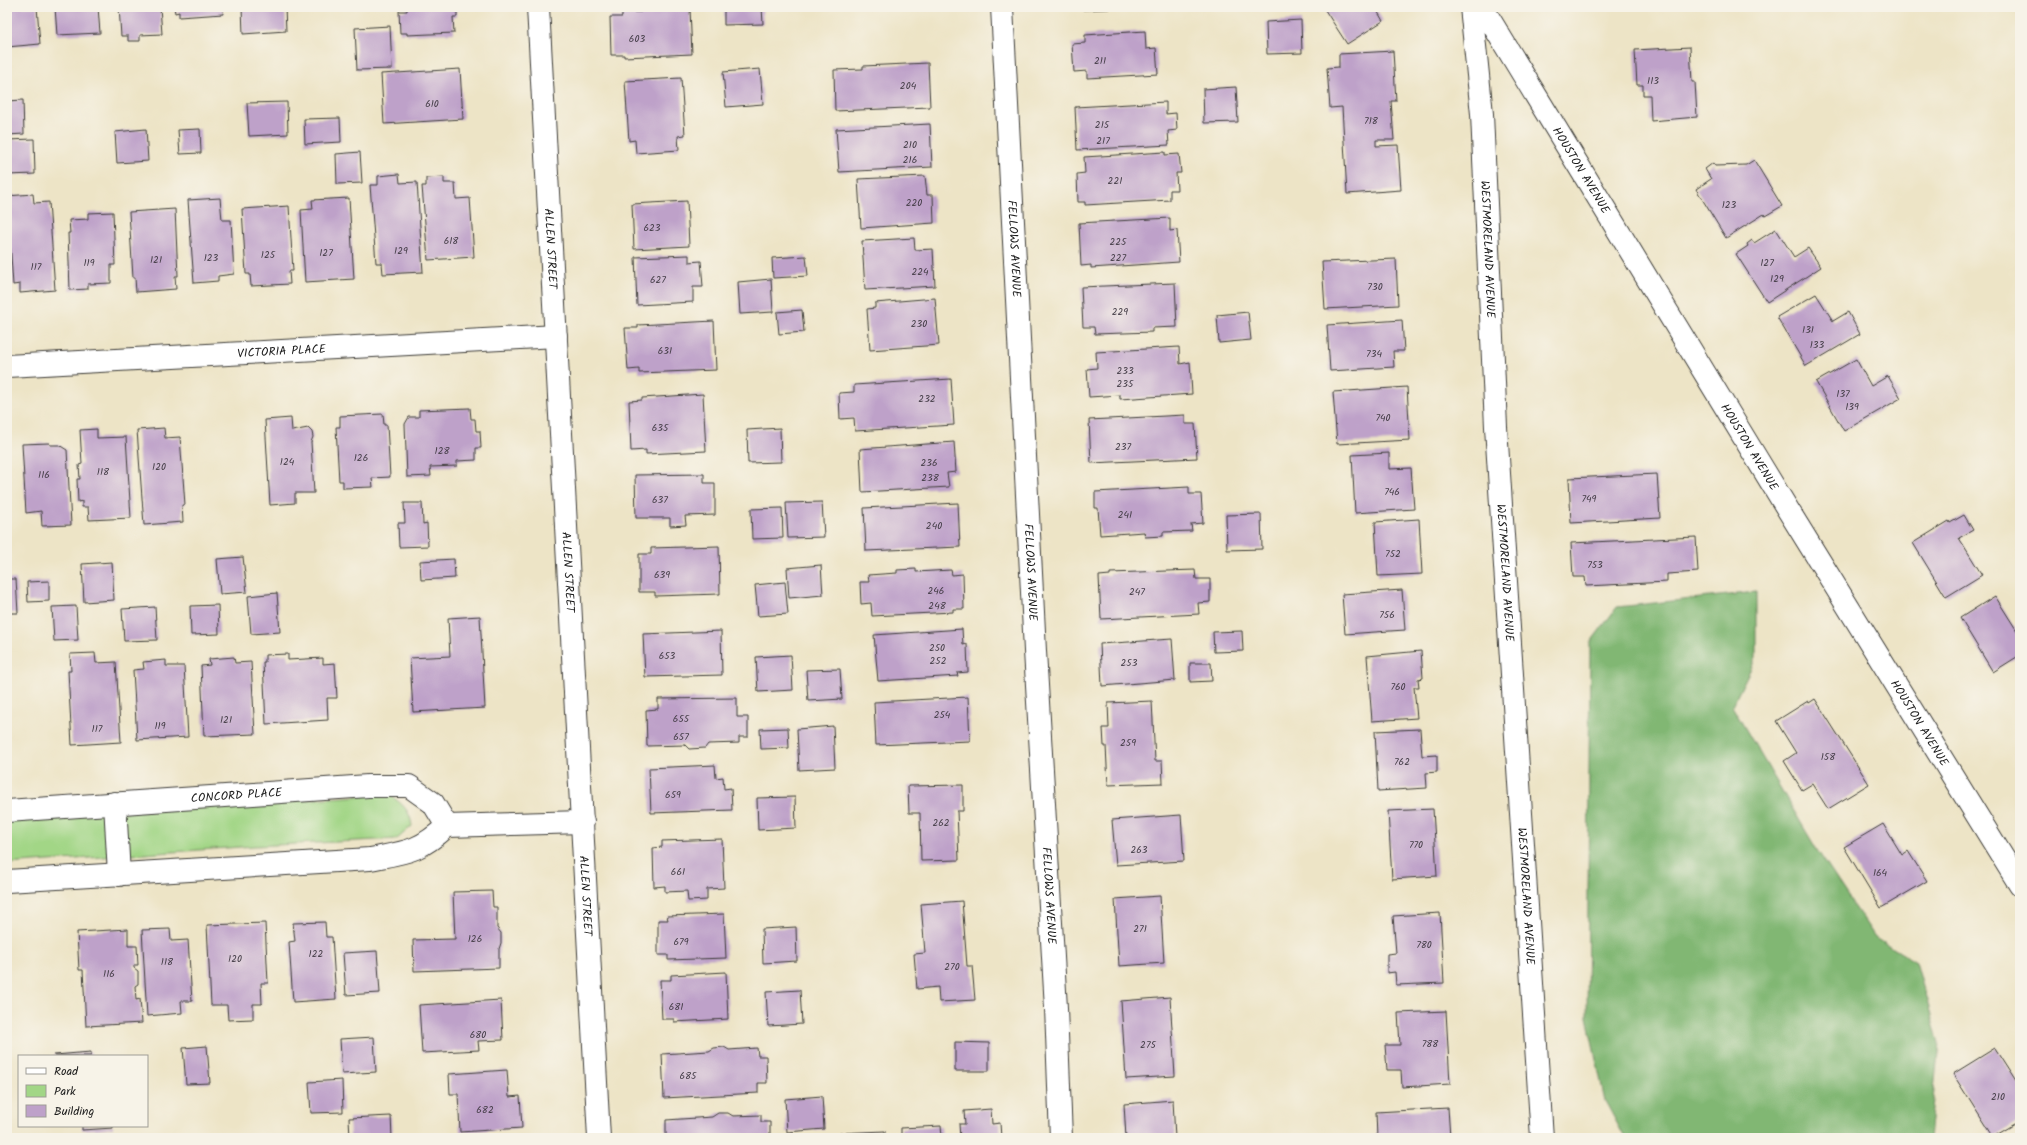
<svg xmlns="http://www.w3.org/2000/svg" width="2027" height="1145" font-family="Kalam,sans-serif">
<rect width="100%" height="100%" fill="#f7f3e8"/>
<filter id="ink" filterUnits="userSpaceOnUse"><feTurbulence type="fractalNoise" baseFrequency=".025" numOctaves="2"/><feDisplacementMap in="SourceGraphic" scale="8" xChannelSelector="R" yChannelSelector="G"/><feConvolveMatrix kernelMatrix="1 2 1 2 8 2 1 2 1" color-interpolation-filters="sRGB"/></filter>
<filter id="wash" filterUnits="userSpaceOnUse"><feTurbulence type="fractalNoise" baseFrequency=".012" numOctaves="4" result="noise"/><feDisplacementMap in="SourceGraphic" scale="16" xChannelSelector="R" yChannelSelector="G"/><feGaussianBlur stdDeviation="0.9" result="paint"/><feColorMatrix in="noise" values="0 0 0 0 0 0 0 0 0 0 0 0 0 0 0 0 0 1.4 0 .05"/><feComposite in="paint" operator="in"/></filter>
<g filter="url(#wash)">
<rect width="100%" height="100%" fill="#ede4c6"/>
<!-- green -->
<path fill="#a2d686" stroke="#5f7951" d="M388,794C402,803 410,810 412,826L397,839L254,846L7,864V820Z"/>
<!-- forest -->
<path fill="#81b773" stroke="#4e6a48" d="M1756,592V658L1732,706L1817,850L1875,937L1916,962L1939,1043L1929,1138H1625L1605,1101L1587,1017L1590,643L1617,607Z"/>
<g id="blocks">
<!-- building -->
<g fill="#bea1c9">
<path d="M7,7H37L40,44L7,47Z"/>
<path d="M55,7H98L100,33L57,35Z"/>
<path d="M119,7H160L162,34L140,35V41H128V36H121Z"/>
<path d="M174,7H222L223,14L179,17V12L175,13Z"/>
<path d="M242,7H285L286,31L243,34Z"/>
<path d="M407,7H457V17H453L454,33L407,35V33H400L399,11H407Z"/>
<path d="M641,7H660V11L690,9L692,54L624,57V55H611L610,17H622V12H641Z"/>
<path d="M724,7H762L763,24L724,25Z"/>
<path d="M1083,7H1109V9L1083,10Z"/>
<path d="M1323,7H1375L1383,21L1347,44Z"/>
<path d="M1301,20L1302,53L1267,54L1266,22Z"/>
<path d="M390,26L392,69L357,70L355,28Z"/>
<path d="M1145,31L1146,49L1156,48L1158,74L1087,78V71L1074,72L1072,44L1085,43V35Z"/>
<path d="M1690,47L1692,82H1695L1697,117L1651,121L1650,95H1643V85H1637L1635,50Z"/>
<path d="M1393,51L1396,101H1391L1394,140H1376V146L1398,145L1401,190L1347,194L1342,107L1330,108L1327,68L1339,67V54Z"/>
<path d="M928,63L930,107L835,111L834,70L863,69V66Z"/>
<path d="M460,69L463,119L384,124L381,74Z"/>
<path d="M760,69L763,104L726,107L723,72Z"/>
<path d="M681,78L685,135L678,136L679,150L636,153L635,140L629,141L625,81Z"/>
<path d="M1236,87L1238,122L1204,123L1203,89Z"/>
<path d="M23,100L24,134L7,135V101Z"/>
<path d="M287,102L288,134L249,136L247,103Z"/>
<path d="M1166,102V114L1176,113L1177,130L1168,131L1169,145L1077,150L1075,107Z"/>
<path d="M340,118L341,142L305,144L304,119Z"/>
<path d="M930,124L932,167L839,172L836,129Z"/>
<path d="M146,129L148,161L117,163L115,132Z"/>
<path d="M200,129L201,153L180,154L178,130Z"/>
<path d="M34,139L35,174L7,175V140Z"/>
<path d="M360,152L362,183L337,184L336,154Z"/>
<path d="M1165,152V155L1179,154L1181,173H1176L1177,190H1170V200L1085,205V202H1078L1077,174L1085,173L1084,157Z"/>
<path d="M1754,160L1782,206L1765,216L1764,214L1726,238L1696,189L1711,179L1705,169L1713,163L1715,166L1746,165Z"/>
<path d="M399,174L400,183L417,182L423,272L383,274L382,263H376L370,185H378V176Z"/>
<path d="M925,176L927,195H933L934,223L861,228L858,179Z"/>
<path d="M444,177V183H455L456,199L470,198L474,257L428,260L422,186H426V178Z"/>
<path d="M33,194L34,203L49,202L55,290L20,293V284L13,285L7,196Z"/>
<path d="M220,198L222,220H231L234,274L218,276V281L194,283L188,200Z"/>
<path d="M349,198L354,279L305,282L301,210L313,209L312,200Z"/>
<path d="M687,201L689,246L634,249L632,204Z"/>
<path d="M289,206L293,271H289L290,284L251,286L250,274H246L242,209Z"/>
<path d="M175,209L178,276H175L176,289L136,292L135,278H133L129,212Z"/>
<path d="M113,212L115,265H111V283L88,284V289L70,290L68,233H70L69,220L88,219V213Z"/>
<path d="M1170,218V231L1177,230L1179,262L1091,268V265L1081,266L1079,223Z"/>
<path d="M1776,229L1794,257L1808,248L1821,267L1767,302L1736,254L1748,246L1747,244L1752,240L1754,243Z"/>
<path d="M914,238L915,250L933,249L935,286L865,290L862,241Z"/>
<path d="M689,255V262L701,261L703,287H693V302L637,305L635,257Z"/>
<path d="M806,256L808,276L773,278L772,258Z"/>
<path d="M1396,259L1398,305L1325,309L1322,262Z"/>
<path d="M771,279L773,312L740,314L738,282Z"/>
<path d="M1175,283L1177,327L1152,328V332L1095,334L1094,327H1083L1081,287Z"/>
<path d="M1816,294L1833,321L1848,312L1860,334L1806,366L1777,317Z"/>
<path d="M935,298L939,345L870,350L867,309L875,308V303Z"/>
<path d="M802,310L804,332L779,334L777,312Z"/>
<path d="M1248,312L1251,340L1219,343L1217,315Z"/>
<path d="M1402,320L1404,351H1393L1394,367L1330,371L1327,325Z"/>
<path d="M714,321L716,370L639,373V369L628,370L625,328H638V325Z"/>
<path d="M1179,347L1180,364L1190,362L1192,394L1120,399V395L1089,397L1087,369L1097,368L1096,352Z"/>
<path d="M1856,359L1871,386L1888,376L1901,398L1844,431L1816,382Z"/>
<path d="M951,379L954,425L855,431L854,418L840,419L839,393L854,392V385Z"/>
<path d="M1407,387L1410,440L1337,444L1333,392Z"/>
<path d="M703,394L706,451L646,454V450L631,451L629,401L642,400V398Z"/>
<path d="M470,408L471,419H475L476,431H480L481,448H476V460L457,461V466L430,467L431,476L407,477L405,424L409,417H419V410Z"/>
<path d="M383,414L384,425H387L390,477L372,478L373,487L343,488V481H339L336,427H340V416Z"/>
<path d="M1185,415V424H1195L1197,458L1091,463L1089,420Z"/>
<path d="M291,418L292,431L308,428L312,432L313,437L311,442L314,493H295V503L270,505L265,420Z"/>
<path d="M164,428L165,438L180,437L185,505H182L183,522L144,525L137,430Z"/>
<path d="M780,428L781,462L748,463L747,430Z"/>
<path d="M97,429V438L126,437L131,518L89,520L88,507H82V501L78,502L77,479H80L79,465L82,464L80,430Z"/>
<path d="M954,442L956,472L947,473L949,487L862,492L860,449Z"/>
<path d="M49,443L50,445H59L67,450L71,525L42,526L41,511L26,513L22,444Z"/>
<path d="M1389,453V469L1411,468L1414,509L1355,513L1352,455Z"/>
<path d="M704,474V483H715V515L685,516L686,525L670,526V518H636L635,475Z"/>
<path d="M1657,474L1660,518L1571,523L1569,478Z"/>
<path d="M1189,487V494H1201L1203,523L1191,524L1192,531L1163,532V536L1145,537L1144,532L1100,535L1098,508H1095V492Z"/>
<path d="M822,502L824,537L788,538L786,503Z"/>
<path d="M404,503H422L423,524L427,523L428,546L399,547L398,523H405Z"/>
<path d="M958,503L960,547L866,551L864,508Z"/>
<path d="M782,508L783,538L752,539L751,509Z"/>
<path d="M1261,514L1262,549L1227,550L1226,515Z"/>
<path d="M1964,515L1973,530L1959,538L1982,575L1946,597L1913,543L1949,521L1950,523Z"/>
<path d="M1419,519L1422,574L1378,576L1375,522Z"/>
<path d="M1696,537L1698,572L1667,574V582L1586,586L1585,577H1573L1571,543Z"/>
<path d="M719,546L720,594L655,596V592H639V554H651V548Z"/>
<path d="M243,557L247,592L220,594L217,559Z"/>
<path d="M454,559L455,578L421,580L420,561Z"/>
<path d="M112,562L114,600L84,602L82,564Z"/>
<path d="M821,565L823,595L789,598L787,568Z"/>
<path d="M916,569V572L951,570L952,575L963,574L964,609H953V612L872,616L871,603L861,604L860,582H869L868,575L897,573V570Z"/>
<path d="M1195,570L1196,579H1210V602L1198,603L1199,614L1101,619L1099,576L1110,575V573Z"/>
<path d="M7,579H16L18,613H7Z"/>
<path d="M49,581V601L28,602L27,582Z"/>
<path d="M785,582L788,614L758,616L755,585Z"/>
<path d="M1402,590L1405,630L1345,634L1342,594Z"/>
<path d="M277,593L280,632L251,634L248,596Z"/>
<path d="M1995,596L2019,634L2020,633V655L1993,672L1960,618Z"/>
<path d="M218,605L219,634L191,635L190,606Z"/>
<path d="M76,606L78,640L54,641L52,607Z"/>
<path d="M155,607L157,640L124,641L122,609Z"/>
<path d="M480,616L485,708L413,712L410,658L450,656L448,618Z"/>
<path d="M962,629L963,645L967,644L968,672L957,673L958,676L878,681L874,635Z"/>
<path d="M721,631L722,675L645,677L643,634Z"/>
<path d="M1242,631L1243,651L1214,652L1213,632Z"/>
<path d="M1172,639L1175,680L1102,686L1100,644Z"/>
<path d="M1421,651L1423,678L1418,679L1419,687H1414L1417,718L1372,721L1367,656Z"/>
<path d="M95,653L96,663L116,662L121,742L72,745L68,671H71L70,654Z"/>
<path d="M288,654V660L323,658V664L335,663L337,698H327L328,720L266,724L263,662H265V655Z"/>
<path d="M791,655L793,690L758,692L756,657Z"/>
<path d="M234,657L235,663L251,662L255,734L204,736L201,666L210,665L209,659Z"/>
<path d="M166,660V666H184L188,737L137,740L133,670L144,669L143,662Z"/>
<path d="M1190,663H1211L1212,681L1190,682Z"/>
<path d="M840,669L842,699L808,701L806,670Z"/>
<path d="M968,697L970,741L876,745L874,702Z"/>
<path d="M737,698V717H748V737H739V743L708,744L705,748L689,749L685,745L647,746L646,710L658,709V699Z"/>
<path d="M1815,699L1869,784L1828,809L1812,784L1802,790L1784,761L1796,753L1776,721L1808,701L1809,703Z"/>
<path d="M1152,701L1155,761H1162L1163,783L1108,785L1106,746H1104L1103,728H1109L1108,703Z"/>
<path d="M833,726L835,768L799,770L797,729Z"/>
<path d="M788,728L789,748L761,749L760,729Z"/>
<path d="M1420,729L1422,756L1437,755V772L1426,773L1427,788L1378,791L1375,731Z"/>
<path d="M715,765L716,778L723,777L724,789L731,788L732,810L651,813L649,768Z"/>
<path d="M963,785V811H957L959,860L921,861L920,813H909L908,786Z"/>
<path d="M795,797L796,828L758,830L757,798Z"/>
<path d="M1433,809L1437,876L1392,879L1388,811Z"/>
<path d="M1181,815L1184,861L1116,865L1112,820Z"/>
<path d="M1883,824L1902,855L1908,851L1927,881L1881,908L1844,847Z"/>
<path d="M722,839L724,888L707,889V900L688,901L687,891L665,892V886L654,887L653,848L662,847V841Z"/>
<path d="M492,891L493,907H497V928L501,933V943L499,949V968L414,971L413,940L455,939L453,892Z"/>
<path d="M1160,896L1164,963L1119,966L1115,899Z"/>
<path d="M962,901L967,966H972L975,1000L939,1002L938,987L917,989L914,954L925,953L921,904Z"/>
<path d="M1440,913L1444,983L1396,985L1395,972L1387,973V954L1396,953L1393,916Z"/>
<path d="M724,914L726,958L668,960V955H658V920H668L667,916Z"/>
<path d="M325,922L326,937H332L336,999L293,1002L289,942L295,941L293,923Z"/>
<path d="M265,923L268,983H261L262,1004H253V1019L228,1020L227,1005H211L207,925Z"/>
<path d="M796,927L797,961L763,963L762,929Z"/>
<path d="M128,929V946H137L138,965H134V968L138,971V984L135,986L136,1000L140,999L142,1023L86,1026L83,970H79L77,932Z"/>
<path d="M170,929L171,941L188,940L192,1001H181L182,1013L147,1016L142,930Z"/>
<path d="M377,951L380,993L346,995L343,953Z"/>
<path d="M726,972L728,1019L674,1022V1019H662L660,980H671V975Z"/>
<path d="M800,990L802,1024L768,1026L766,992Z"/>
<path d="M1170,997L1175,1076L1126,1079L1121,1001Z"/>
<path d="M501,1000L503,1040L478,1041L479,1050L422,1053L419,1005Z"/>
<path d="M1446,1011L1450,1084L1402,1087L1401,1070H1387L1385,1045H1400L1398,1013Z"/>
<path d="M374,1037L376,1072L342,1074L340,1039Z"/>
<path d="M955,1042L989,1043V1071H955Z"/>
<path d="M207,1046L210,1083L186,1084L183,1048Z"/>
<path d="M724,1047L729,1050L757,1048L758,1056H766L767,1083H758V1093L664,1098L662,1054L709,1051L714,1048Z"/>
<path d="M1995,1048L2020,1087V1121L1993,1137L1953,1074Z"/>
<path d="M91,1052V1056H54V1055Z"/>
<path d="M507,1070L509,1097L520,1096L522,1128L460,1132L458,1094H450L449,1074Z"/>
<path d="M342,1080L343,1112L311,1113L309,1082Z"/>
<path d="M822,1096L824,1129L787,1132L785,1099Z"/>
<path d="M1173,1100L1175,1138H1126L1124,1104Z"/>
<path d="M1448,1108L1450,1138H1377L1376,1112Z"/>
<path d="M991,1109L992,1124L1000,1123L1001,1138H960L959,1124H965L964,1111Z"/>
<path d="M718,1113H728L733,1116L761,1115V1122H770V1138H666V1120L712,1117Z"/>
<path d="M391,1116L392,1138H350L349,1118Z"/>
<path d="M82,1126H113V1128L82,1130Z"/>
<path d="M941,1126L942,1138H901V1128Z"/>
<path d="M885,1131V1138H840V1133Z"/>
</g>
</g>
</g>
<g filter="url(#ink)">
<use href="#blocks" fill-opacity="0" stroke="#3b3a36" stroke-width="1"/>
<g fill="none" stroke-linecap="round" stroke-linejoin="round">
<defs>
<g id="street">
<path id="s1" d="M538,7L599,1138"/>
<path id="s2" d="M1002,7L1035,651L1056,1008L1061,1138"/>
<path id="s3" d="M1471,7L1482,114L1496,427L1542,1138"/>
<path id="s4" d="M1482,7L1785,505L2020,885"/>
<path id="s5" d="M7,366L556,336"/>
<path d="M115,803L119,875"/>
<path id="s6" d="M7,811L368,786H409L433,803L447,826"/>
<path d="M7,881L370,859C406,852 419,852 447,826L583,822"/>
</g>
</defs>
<!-- street casing -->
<use href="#street" stroke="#3b3a36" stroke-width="24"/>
<!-- street -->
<use href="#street" stroke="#fff" stroke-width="22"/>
</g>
</g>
<g text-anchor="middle" stroke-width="3" stroke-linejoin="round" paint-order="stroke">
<!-- number labels -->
<g font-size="10" fill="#443d47">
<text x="637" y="42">603</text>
<text x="1100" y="64">211</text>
<text x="1653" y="84">113</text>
<text x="908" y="89">204</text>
<text x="432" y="107">610</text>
<text x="1371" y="124">718</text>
<text x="1102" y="128">215</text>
<text x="1103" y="144">217</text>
<text x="910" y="148">210</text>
<text x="910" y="163">216</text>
<text x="1115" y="184">221</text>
<text x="914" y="206">220</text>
<text x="1729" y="208">123</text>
<text x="652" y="231">623</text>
<text x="451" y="244">618</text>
<text x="1118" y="245">225</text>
<text x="401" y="254">129</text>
<text x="326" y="256">127</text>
<text x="268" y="258">125</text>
<text x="211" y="261">123</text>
<text x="1118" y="261">227</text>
<text x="156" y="263">121</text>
<text x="89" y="266">119</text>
<text x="1767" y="266">127</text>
<text x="36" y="270">117</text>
<text x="920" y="275">224</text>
<text x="1777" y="282">129</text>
<text x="658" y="283">627</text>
<text x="1375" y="290">730</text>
<text x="1120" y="315">229</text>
<text x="919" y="327">230</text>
<text x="1808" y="333">131</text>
<text x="1817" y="348">133</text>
<text x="665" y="354">631</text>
<text x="1374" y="357">734</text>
<text x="1125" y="374">233</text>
<text x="1125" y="387">235</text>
<text x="1843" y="397">137</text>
<text x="927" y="402">232</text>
<text x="1852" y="410">139</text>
<text x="1383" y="421">740</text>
<text x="660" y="431">635</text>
<text x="1123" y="450">237</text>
<text x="442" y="454">128</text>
<text x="361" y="461">126</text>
<text x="287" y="465">124</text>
<text x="929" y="466">236</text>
<text x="159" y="470">120</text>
<text x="103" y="475">118</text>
<text x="44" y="478">116</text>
<text x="930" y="481">238</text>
<text x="1392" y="495">746</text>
<text x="1589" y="502">749</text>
<text x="660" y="503">637</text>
<text x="1125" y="518">241</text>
<text x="934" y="529">240</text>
<text x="1393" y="557">752</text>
<text x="1595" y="568">753</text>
<text x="662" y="578">639</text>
<text x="936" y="594">246</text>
<text x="1137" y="595">247</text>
<text x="937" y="609">248</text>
<text x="1387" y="618">756</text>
<text x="937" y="651">250</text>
<text x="667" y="659">653</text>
<text x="938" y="664">252</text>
<text x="1129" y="666">253</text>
<text x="1398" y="690">760</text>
<text x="942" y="718">254</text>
<text x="681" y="722">655</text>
<text x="226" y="723">121</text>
<text x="160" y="729">119</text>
<text x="97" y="732">117</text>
<text x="681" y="740">657</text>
<text x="1128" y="746">259</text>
<text x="1828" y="760">158</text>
<text x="1402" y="765">762</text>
<text x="673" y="798">659</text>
<text x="941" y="826">262</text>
<text x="1416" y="848">770</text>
<text x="1139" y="853">263</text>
<text x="678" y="875">661</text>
<text x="1880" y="876">164</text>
<text x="1140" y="932">271</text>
<text x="475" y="942">126</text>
<text x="681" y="945">679</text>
<text x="1424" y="948">780</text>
<text x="316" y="957">122</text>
<text x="235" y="962">120</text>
<text x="167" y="965">118</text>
<text x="952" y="970">270</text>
<text x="109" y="977">116</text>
<text x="676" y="1010">681</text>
<text x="478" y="1038">680</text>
<text x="1430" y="1047">788</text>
<text x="1148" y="1048">275</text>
<text x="688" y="1079">685</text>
<text x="1998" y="1100">210</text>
<text x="485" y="1113">682</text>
</g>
<!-- street labels -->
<g font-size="12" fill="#1c1c1c" stroke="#f7f3e8">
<text dy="4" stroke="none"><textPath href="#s4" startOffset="191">HOUSTON AVENUE</textPath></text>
<text dy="4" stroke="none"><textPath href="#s1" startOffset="242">ALLEN STREET</textPath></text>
<text dy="4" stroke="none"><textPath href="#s2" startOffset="242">FELLOWS AVENUE</textPath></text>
<text dy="4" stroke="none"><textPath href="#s3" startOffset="243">WESTMORELAND AVENUE</textPath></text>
<text dy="4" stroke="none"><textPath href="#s5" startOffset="275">VICTORIA PLACE</textPath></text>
<text dy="4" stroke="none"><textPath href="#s4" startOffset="515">HOUSTON AVENUE</textPath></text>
<text dy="4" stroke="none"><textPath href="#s1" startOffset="566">ALLEN STREET</textPath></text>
<text dy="4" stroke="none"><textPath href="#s3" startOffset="567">WESTMORELAND AVENUE</textPath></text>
<text dy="4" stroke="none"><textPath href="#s2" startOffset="566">FELLOWS AVENUE</textPath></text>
<text dy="4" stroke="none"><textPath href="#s4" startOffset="839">HOUSTON AVENUE</textPath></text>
<text dy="4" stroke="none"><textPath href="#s6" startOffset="230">CONCORD PLACE</textPath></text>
<text dy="4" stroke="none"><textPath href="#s1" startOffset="890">ALLEN STREET</textPath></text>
<text dy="4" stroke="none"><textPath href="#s2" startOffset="890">FELLOWS AVENUE</textPath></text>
<text dy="4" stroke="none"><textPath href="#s3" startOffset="891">WESTMORELAND AVENUE</textPath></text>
</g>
</g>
<!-- margin -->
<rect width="2027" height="1145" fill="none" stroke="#f7f3e8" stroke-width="24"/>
<!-- legend -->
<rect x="18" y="1055" width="130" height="72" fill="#f7f3e8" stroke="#9f9d96"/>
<rect x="26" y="1068" width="20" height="6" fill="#ffffff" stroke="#9f9d96"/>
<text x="54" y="1075" font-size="12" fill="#1c1c1c">Road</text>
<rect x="26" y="1085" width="20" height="12" fill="#a2d686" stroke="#9f9d96"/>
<text x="54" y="1095" font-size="12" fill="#1c1c1c">Park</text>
<rect x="26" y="1105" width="20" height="12" fill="#bea1c9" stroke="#9f9d96"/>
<text x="54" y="1115" font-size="12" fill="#1c1c1c">Building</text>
</svg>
